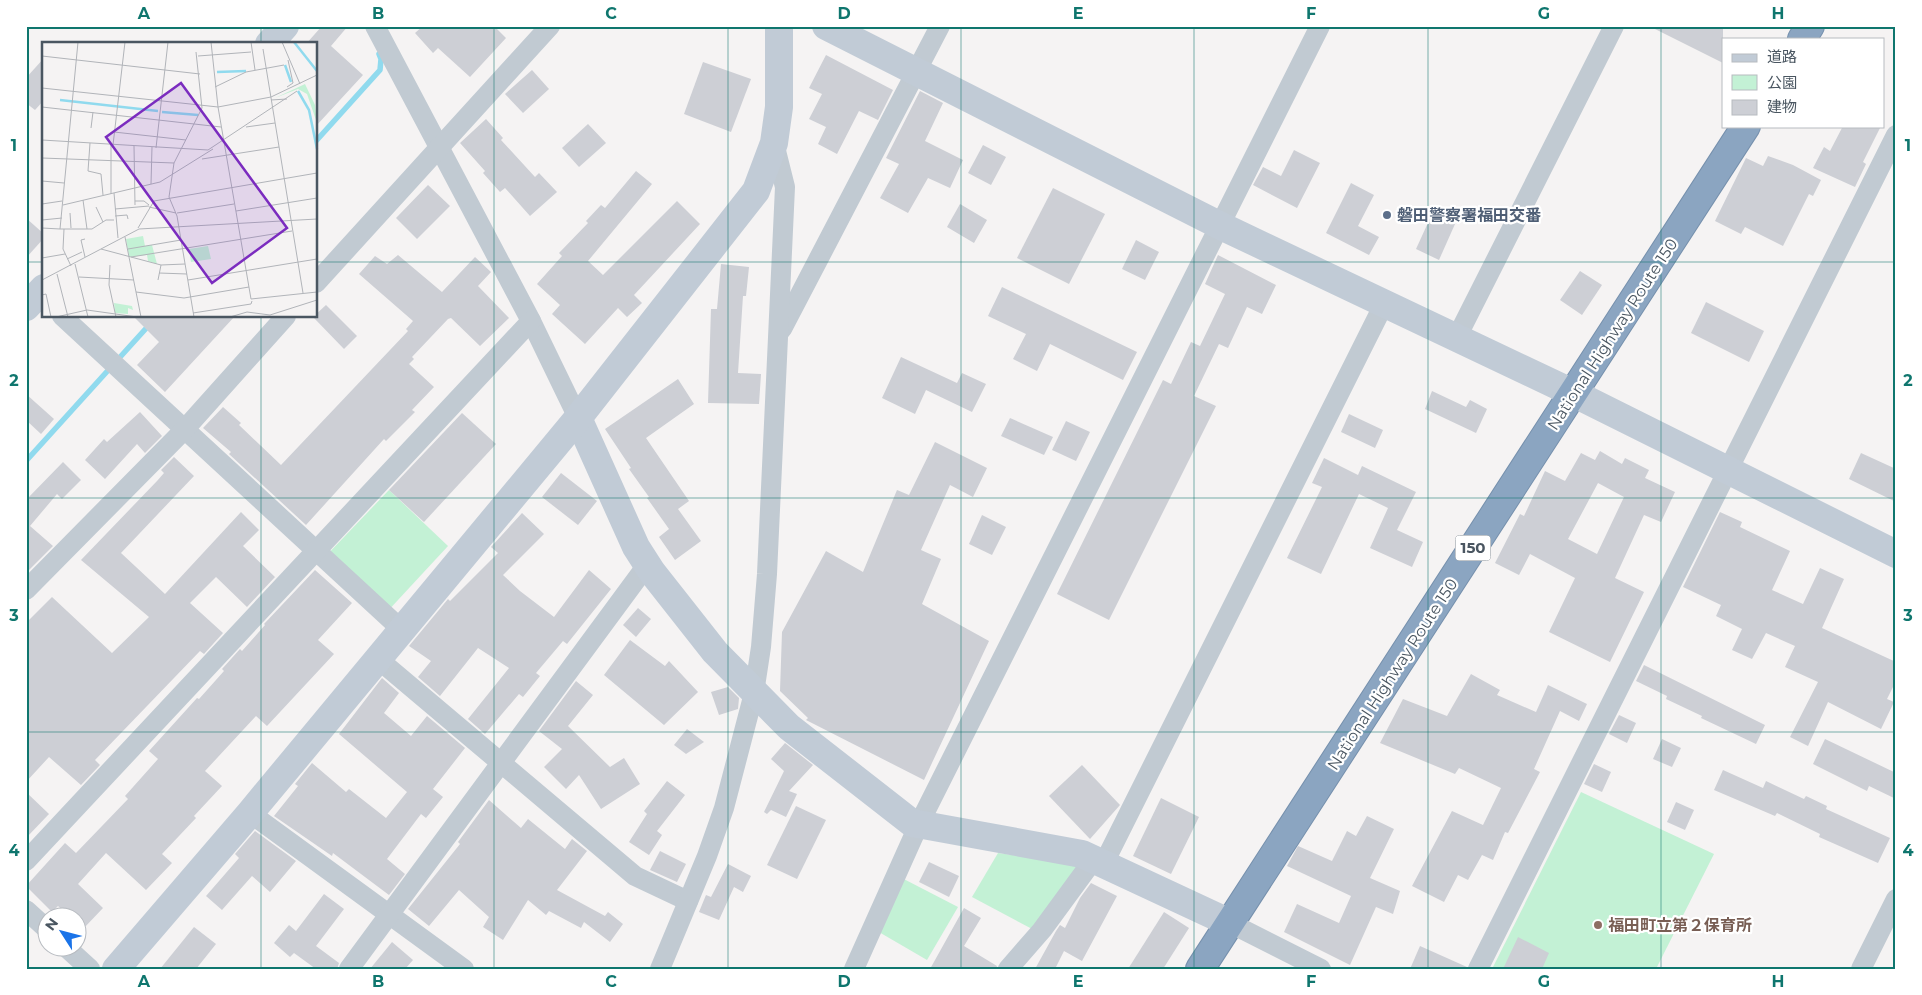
<svg xmlns="http://www.w3.org/2000/svg" width="1922" height="995" font-family="Montserrat,'Noto Sans JP',sans-serif">
<rect width="100%" height="100%" fill="#f5f3f3"/>
<!-- green -->
<g fill="#c3f1d5">
<path d="M389,490L448,546L385,614L324,558Z"/>
<path d="M1581,792L1714,854L1656,969H1492Z"/>
<path d="M998,853L1071,863L1080,869L1034,930L972,897Z"/>
<path d="M896,875L958,907L927,960L872,928Z"/>
</g>
<g fill="none" stroke-linecap="round" stroke-linejoin="round">
<!-- stream -->
<g stroke="#90daee" stroke-width="5.5">
<path d="M316,141L380,70L381,59L379,54"/>
<path d="M26,461L150,324"/>
</g>
</g>
<!-- building -->
<g fill="#cdcfd5" fill-rule="evenodd">
<path d="M322,26H348L331,46L363,75L316,126V44H306Z"/>
<path d="M423,26H494L506,38L470,77L438,48L433,53L415,33Z"/>
<path d="M1649,26H1723V63Z"/>
<path d="M826,55L893,90L878,120L859,111L837,154L818,144L826,127L809,119L822,94L809,88Z"/>
<path d="M44,58V100L35,110L26,103V78Z"/>
<path d="M703,62L751,79L731,132L684,114Z"/>
<path d="M532,70L549,89L523,113L505,94Z"/>
<path d="M920,91L943,103L925,141L963,160L950,188L928,178L908,213L880,198L899,164L886,158Z"/>
<path d="M486,119L503,138L501,140L535,177L539,173L557,192L530,216L505,188L500,192L483,173L485,171L460,143Z"/>
<path d="M588,124L606,143L579,167L562,148Z"/>
<path d="M1843,126H1881L1863,162L1866,164L1855,187L1813,168L1824,147L1830,151Z"/>
<path d="M983,145L1006,157L991,185L968,173Z"/>
<path d="M1294,150L1320,163L1297,208L1253,185L1263,167L1281,176Z"/>
<path d="M1768,156L1793,165L1821,180L1813,196L1809,194L1783,246L1745,227L1741,234L1715,221L1746,158L1763,166Z"/>
<path d="M636,171L652,184L588,261L603,275L677,201L700,224L634,295L642,303L627,317L618,308L585,344L552,314L560,305L537,284L562,256L559,253L588,223L586,221L601,205L605,208Z"/>
<path d="M1351,183L1374,195L1358,226L1379,237L1369,255L1326,233Z"/>
<path d="M428,185L450,206L417,239L396,218Z"/>
<path d="M1053,188L1105,214L1069,284L1017,258Z"/>
<path d="M960,204L987,220L974,243L947,227Z"/>
<path d="M1432,214L1455,224L1439,260L1416,249Z"/>
<path d="M26,218L44,234V238L26,258Z"/>
<path d="M1136,240L1159,252L1145,280L1122,269Z"/>
<path d="M398,255L442,292L475,257L491,272L478,286L509,318L480,346L451,318L448,319L412,357L414,359L409,364L434,387L412,410L415,412L386,441L384,439L306,525L229,454L231,452L203,428L223,407L241,423L239,425L281,465L408,331L406,329L413,321L359,274L375,256L387,264Z"/>
<path d="M1218,255L1276,285L1262,314L1247,307L1228,348L1219,344L1194,396L1216,406L1109,620L1057,594L1163,380L1171,384L1191,342L1200,346L1225,294L1205,284Z"/>
<path d="M721,264L749,267L746,296H743L738,373L761,374L759,404L708,403L711,309H717Z"/>
<path d="M1580,271L1602,285L1582,315L1560,300Z"/>
<path d="M1002,287L1137,352L1123,380L1050,344L1037,371L1013,359L1026,334L988,316Z"/>
<path d="M1706,302L1764,331L1749,362L1691,333Z"/>
<path d="M326,305L357,336L344,349L313,317Z"/>
<path d="M133,316H235L165,392L137,365L159,342Z"/>
<path d="M901,357L957,383L962,373L986,384L972,412L926,390L915,414L882,398Z"/>
<path d="M678,379L694,404L646,438L689,501L678,509L701,541L675,560L659,537L669,529L647,498L649,497L629,469L631,468L605,429Z"/>
<path d="M1432,391L1466,407L1470,400L1487,409L1476,433L1425,409Z"/>
<path d="M26,394L54,419L41,434L26,420Z"/>
<path d="M140,412L162,436L145,453L137,444L105,479L85,460L104,439L107,442Z"/>
<path d="M462,413L496,444L424,522L389,490Z"/>
<path d="M1349,414L1383,430L1375,448L1341,432Z"/>
<path d="M1010,418L1053,437L1044,455L1001,436Z"/>
<path d="M1066,421L1090,432L1076,461L1052,450Z"/>
<path d="M935,442L987,468L973,497L950,485L921,550L941,559L922,604L989,641L924,780L806,720L808,718L780,691L782,632L826,551L863,572L897,490L909,495Z"/>
<path d="M1600,451L1622,464L1625,458L1649,470L1645,478L1675,492L1661,522L1644,515L1615,578L1644,592L1610,662L1549,632L1575,578L1530,554L1519,575L1495,563L1520,514L1524,516L1545,471L1565,481L1581,453L1595,460ZM1598,483L1624,497L1597,554L1568,539Z"/>
<path d="M1861,453L1896,469V502L1849,479Z"/>
<path d="M174,457L194,476L121,553L165,594L241,512L259,530L243,546L275,577L247,607L216,577L190,603L223,633L204,654L200,651L95,760L100,765L81,785L49,757L26,782V623L52,597L112,653L149,617L81,560L157,481L164,473L161,470Z"/>
<path d="M1324,458L1358,475L1362,466L1416,492L1397,530L1423,542L1412,567L1370,548L1388,508L1359,494L1321,574L1287,558L1322,487L1312,483Z"/>
<path d="M63,462L81,480L62,499L57,494L30,526L53,546L26,573V500Z"/>
<path d="M561,473L597,501L578,525L542,497Z"/>
<path d="M1720,512L1742,522L1740,527L1790,551L1772,590L1803,604L1820,568L1844,579L1822,628L1896,662V681L1887,699L1894,702L1881,729L1828,702L1808,746L1790,737L1818,682L1785,667L1795,646L1766,633L1752,659L1732,650L1742,629L1716,616L1721,605L1683,587Z"/>
<path d="M522,513L544,534L503,575L520,591L554,617L589,570L611,589L567,644L563,641L536,673L540,676L523,697L519,694L485,734L468,719L509,668L478,648L440,696L418,677L431,661L409,646L448,599L450,601L498,553L491,547Z"/>
<path d="M982,515L1006,527L992,555L969,544Z"/>
<path d="M315,570L352,603L318,640L334,654L267,726L256,716L205,771L222,786L194,816L196,818L162,854L172,863L146,890L106,853L78,884L103,908L84,928L78,923V918H71L58,906L52,912L26,886L65,843L76,853L128,799L125,796L158,759L149,751L197,698L199,699L224,671L222,669L240,649L242,651L265,625L264,624Z"/>
<path d="M638,608L651,619L636,637L623,625Z"/>
<path d="M630,640L665,666L669,661L698,692L664,725L604,675Z"/>
<path d="M1644,665L1765,725L1756,744L1701,718L1702,716L1666,699L1667,696L1636,681Z"/>
<path d="M1471,674L1500,690L1497,695L1536,712L1548,685L1587,704L1579,721L1560,711L1534,769L1540,772L1508,833L1505,832L1493,860L1482,855L1468,880L1458,875L1444,902L1412,886L1452,811L1483,825L1501,788L1459,768L1455,774L1380,743L1403,699L1447,716Z"/>
<path d="M382,678L399,693L384,713L411,736L427,716L465,748L433,789L443,797L426,818L421,814L387,859L405,874L389,895L333,853L332,856L274,816L298,786L295,784L312,763L346,792L349,789L386,818L407,792L339,734Z"/>
<path d="M576,681L593,695L568,726L610,767L624,758L640,784L601,809L579,775L566,789L544,767L562,749L539,731Z"/>
<path d="M728,687L739,698L738,709L719,715L711,692Z"/>
<path d="M1619,715L1636,723L1627,743L1609,734Z"/>
<path d="M687,729L704,742L686,754L674,745Z"/>
<path d="M1662,739L1681,748L1672,767L1653,759Z"/>
<path d="M1825,739L1896,773V799L1869,786L1867,791L1813,764Z"/>
<path d="M785,743L813,765L789,791L797,794L786,817L771,810L767,814L764,812L784,771L771,759Z"/>
<path d="M1594,764L1611,772L1602,792L1584,784Z"/>
<path d="M1082,765L1120,805L1090,839L1049,796Z"/>
<path d="M1723,770L1763,788L1766,781L1804,799L1806,796L1827,806L1826,809L1890,838L1878,863L1819,837L1820,834L1777,813L1775,816L1714,790Z"/>
<path d="M667,781L685,795L657,831L662,835L649,855L629,842L647,814L644,811Z"/>
<path d="M26,792L49,814L26,838Z"/>
<path d="M1161,798L1199,817L1171,874L1133,856Z"/>
<path d="M489,800L521,828L528,819L565,849L572,839L587,851L557,890L605,916L608,912L623,924L610,942L584,922L581,928L549,911L546,915L528,900L503,940L483,927L489,917L459,890L429,926L408,909L460,844L458,842Z"/>
<path d="M1676,802L1694,810L1685,830L1667,822Z"/>
<path d="M796,806L826,820L797,879L767,865Z"/>
<path d="M1367,816L1394,829L1370,878L1400,891L1393,914L1376,907L1350,965L1284,932L1297,904L1339,923L1351,896L1287,866L1298,846L1332,861L1347,831L1356,836Z"/>
<path d="M255,831L296,861L270,892L252,876L222,910L206,896L239,858L235,854Z"/>
<path d="M660,851L686,864L677,882L650,870Z"/>
<path d="M929,862L959,876L949,897L919,882Z"/>
<path d="M728,864L751,876L743,892L734,887L719,920L699,912L706,895L711,897Z"/>
<path d="M1091,883L1117,896L1082,961L1064,951L1055,969H1035L1056,931L1060,925L1065,928L1080,898Z"/>
<path d="M324,894L344,909L316,946L339,963L337,969H316L294,953L290,957L274,943L289,925L296,931Z"/>
<path d="M964,908L981,918L964,946L997,966L996,969H930Z"/>
<path d="M1164,912L1189,928L1163,969H1128Z"/>
<path d="M194,927L216,944L196,969H160Z"/>
<path d="M1518,937L1549,953L1542,969H1503Z"/>
<path d="M392,942L413,960L405,969H370Z"/>
<path d="M1420,946L1467,967L1466,969H1410Z"/>
</g>
<g fill="none" stroke-linecap="round" stroke-linejoin="round">
<defs>
<g id="highway">
<path d="M1802,39L1810,26"/>
<path d="M1200,969L1746,126"/>
</g>
</defs>
<!-- highway casing -->
<use href="#highway" stroke="#7690ad" stroke-width="30"/>
<!-- street -->
<g stroke="#c1cad2" stroke-width="20">
<path d="M375,26L531,321L578,418"/>
<path d="M316,283L550,26"/>
<path d="M62,316L402,630"/>
<path d="M782,329L940,26"/>
<path d="M1457,337L1614,26"/>
<path d="M26,590L184,430L286,316"/>
<path d="M378,659L635,876L688,901"/>
<path d="M250,813L464,969"/>
<path d="M26,861L531,321"/>
<path d="M1104,863L1385,302"/>
<path d="M26,910L48,930"/>
<path d="M1230,923L1321,969"/>
<path d="M67,948L90,969"/>
<path d="M349,969L647,565"/>
<path d="M660,969L707,856L724,808L754,693L761,647L767,574L785,187L774,143"/>
<path d="M854,969L919,824L1320,26"/>
<path d="M1008,969L1042,930L1094,859"/>
<path d="M1478,969L1896,135"/>
<path d="M1861,969L1896,899"/>
</g>
<!-- secondary -->
<g stroke="#c1cbd6" stroke-width="28">
<path d="M826,26L1221,226L1573,393L1896,554"/>
<path d="M269,44L285,26"/>
<path d="M26,307L44,288"/>
<path d="M578,418L636,547L652,572L715,652L789,727L912,823L1082,854L1230,923"/>
<path d="M116,969L250,813L578,418L756,191L774,143L779,107V26"/>
</g>
<!-- highway -->
<use href="#highway" stroke="#8ba5c1" stroke-width="28"/>
</g>
<!-- grid -->
<path fill="none" stroke="#0f766e" stroke-width="1" stroke-opacity="0.55" d="M261,26V44M494,26V969M728,26V969M961,26V969M1194,26V969M1428,26V969M1661,26V969M26,262H44M316,262H1896M261,316V969M26,498H1896M26,732H1896"/>
<!-- markers -->
<circle fill="#5c6f8a" stroke="#fff" stroke-width="2" cx="1387" cy="215" r="5"/>
<circle fill="#8d6e63" stroke="#fff" stroke-width="2" cx="1598" cy="925" r="5"/>
<g text-anchor="middle" stroke-width="4.5" stroke-linejoin="round" paint-order="stroke">
<!-- shield labels -->
<rect fill="#fff" stroke="#808990" stroke-width="1" x="1455.5" y="535.5" width="35" height="25" rx="4"/>
<g font-size="15" font-weight="bold" fill="#4a5661">
<text x="1473" y="553">150</text>
</g>
<!-- service labels -->
<g font-size="16" font-weight="bold" fill="#4e5e75" stroke="#fff" text-anchor="start">
<text x="1397" y="221">磐田警察署福田交番</text>
</g>
<!-- street labels -->
<g font-size="16" fill="#4a5661" stroke="#fff">
<text transform="translate(1612 334) rotate(-57)" y="6">National Highway Route 150</text>
<text transform="translate(1392 674) rotate(-57)" y="6">National Highway Route 150</text>
</g>
<!-- education labels -->
<g font-size="16" font-weight="bold" fill="#785e54" stroke="#fff" text-anchor="start">
<text x="1608" y="931">福田町立第２保育所</text>
</g>
</g>
<!-- overview -->
<g transform="translate(42 42)">
<rect width="275" height="275" fill="#f5f3f3"/>
<path d="M263,42L273,63L275,81L265,52L256,47L233,56ZM101,194L103,204L110,203L115,222L106,219L105,213L87,215L84,197ZM166,204L169,217L149,220L147,207ZM72,261L90,264L91,268L86,266V272L73,271Z" fill="#c3f1d5"/>
<path fill="none" stroke="#90daee" stroke-width="2.5" d="M252,0L275,29M243,23L249,40M175,30L204,29M256,49L267,68L275,107M18,58L116,69M120,70L156,73"/>
<path fill="none" stroke="#b1b4b9" stroke-width="1" d="M169,0L176,65L229,55L275,33M209,0L213,28M240,0L258,42M221,7L261,251M0,14L158,32M156,14L209,10M173,45L204,30L242,23M245,45L251,41L246,18M0,46L176,65L209,257L275,250M229,58L245,57M0,65L179,85M204,85L233,81M49,86L51,70M72,90L144,98M0,98L166,108L255,49M48,101L46,129L59,132L61,153M69,102V152M71,103L83,0M92,104L93,163M114,106L126,0M0,116L132,121M160,117L237,105M0,139L22,141M109,142L110,105M72,151L76,196M41,158L45,187M93,159H102L107,163M0,162L20,159M21,163L118,140L171,107M54,165L61,180M107,165L134,171M73,167L107,164M194,169L275,156M28,171L29,186M135,171L192,162M73,174L85,173L86,177M0,178L20,176M0,186L18,187L36,0M96,186L112,159L275,131M18,187H50L64,178H72M22,187L21,207L29,224M83,195L99,275M43,197L39,198L43,215M0,205V222M59,207L119,223L143,222M86,207L139,198M89,215L250,189M0,216L23,212M25,217L40,210M33,222L46,275M68,223L67,243L74,275M117,231L145,232M15,232L26,275M37,235L92,238M0,238L97,187L275,177M116,238L119,223M146,238L275,217M94,250L142,256L207,245M0,253L4,252L9,275M151,271L209,262L210,259M14,275L45,268L95,275M152,275L135,174L127,155L132,121L160,66L154,10M188,275L205,270L228,273L275,258"/>
<path fill="#7b2cbf" fill-opacity="0.15" stroke="#7b2cbf" stroke-width="2.5" d="M139,41L245,186L170,241L64,95Z"/>
<rect width="275" height="275" fill="none" stroke="#4a5661" stroke-width="2.5"/>
</g>
<!-- border -->
<rect width="1922" height="995" fill="none" stroke="#ffffff" stroke-width="55"/>
<!-- legend -->
<rect x="1722" y="38" width="162" height="90" fill="#ffffff" stroke="#b7bbc0"/>
<rect x="1732" y="54" width="25" height="8" fill="#c1cbd6" stroke="#b7bbc0"/>
<text x="1767" y="62" font-size="15" fill="#4a5661">道路</text>
<rect x="1732" y="75" width="25" height="15" fill="#c3f1d5" stroke="#b7bbc0"/>
<text x="1767" y="88" font-size="15" fill="#4a5661">公園</text>
<rect x="1732" y="100" width="25" height="15" fill="#cdcfd5" stroke="#b7bbc0"/>
<text x="1767" y="112" font-size="15" fill="#4a5661">建物</text>
<!-- north arrow -->
<g transform="translate(62 932) rotate(306)"><circle r="24" fill="#ffffff" stroke="#b7bbc0"/>
<path d="M0-4L9 19L0 12L-9 19Z" fill="#1a73e8"/>
<text y="-8" font-size="14" font-weight="bold" text-anchor="middle" fill="#4a5661">N</text>
</g>
<rect x="28" y="28" width="1866" height="940" fill="none" stroke="#0f766e" stroke-width="2"/>
<g font-size="16" text-anchor="middle" font-weight="bold" fill="#0f766e">
<text x="144" y="19">A</text>
<text x="378" y="19">B</text>
<text x="611" y="19">C</text>
<text x="844" y="19">D</text>
<text x="1078" y="19">E</text>
<text x="1311" y="19">F</text>
<text x="1544" y="19">G</text>
<text x="1778" y="19">H</text>
<text x="14" y="151">1</text>
<text x="1908" y="151">1</text>
<text x="14" y="386">2</text>
<text x="1908" y="386">2</text>
<text x="14" y="621">3</text>
<text x="1908" y="621">3</text>
<text x="14" y="856">4</text>
<text x="1908" y="856">4</text>
<text x="144" y="987">A</text>
<text x="378" y="987">B</text>
<text x="611" y="987">C</text>
<text x="844" y="987">D</text>
<text x="1078" y="987">E</text>
<text x="1311" y="987">F</text>
<text x="1544" y="987">G</text>
<text x="1778" y="987">H</text>
</g>
</svg>
